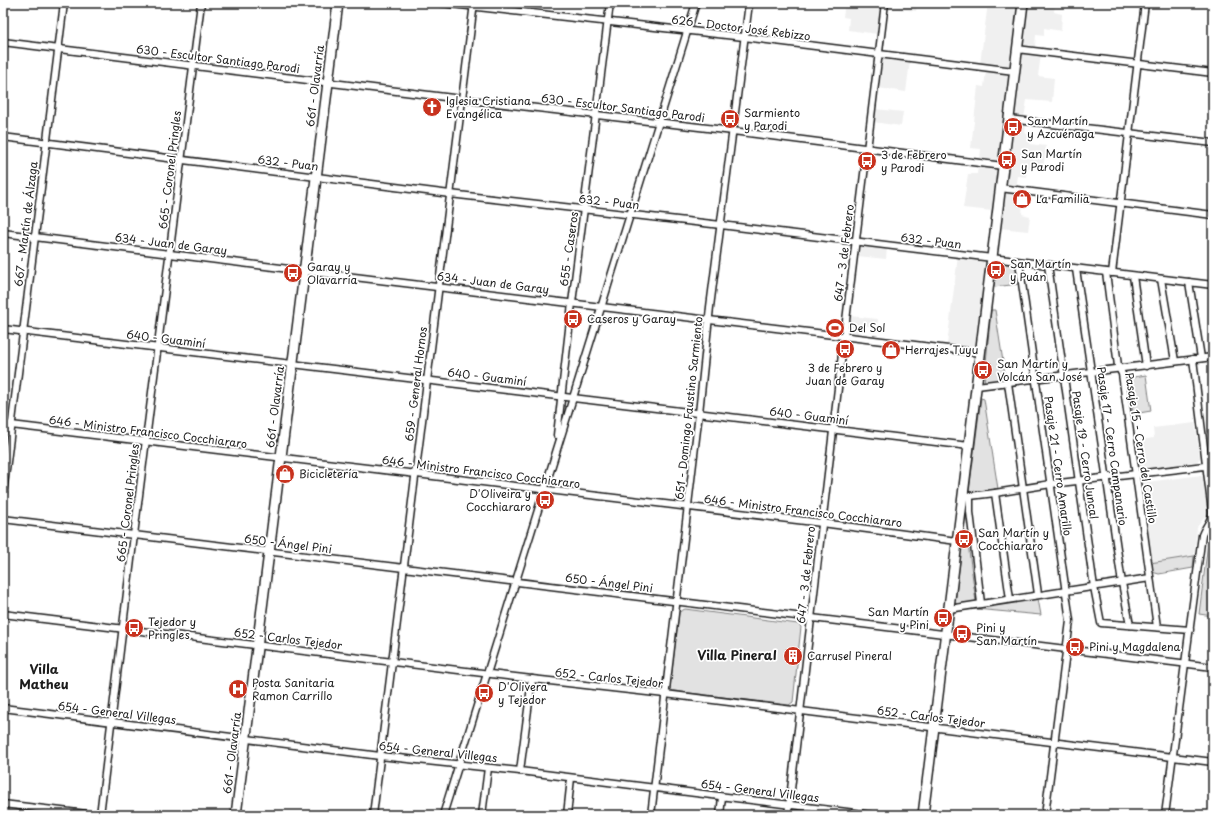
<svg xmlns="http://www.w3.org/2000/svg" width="1216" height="818" font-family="'Playpen Sans',sans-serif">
<rect width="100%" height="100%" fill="#fff"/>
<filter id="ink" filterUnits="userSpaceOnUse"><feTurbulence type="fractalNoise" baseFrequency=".025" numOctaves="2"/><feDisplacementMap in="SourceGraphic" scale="8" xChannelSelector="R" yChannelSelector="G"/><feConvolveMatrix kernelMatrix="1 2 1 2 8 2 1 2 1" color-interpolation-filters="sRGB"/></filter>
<g filter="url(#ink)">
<!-- built -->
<g fill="#f0f0f0">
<path d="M845,3L881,7L878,34L848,30L849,18L843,17Z"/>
<path d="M888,3H917L916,11L887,8Z"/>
<path d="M988,3H1018L1011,63L1007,67L980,64Z"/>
<path d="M1028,3H1055L1054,12L1062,14L1061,31L1044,28V36L1036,35L1035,46L1025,45L1023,42Z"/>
<path d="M1024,52L1041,54L1038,76L1054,78L1052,102L1027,100L1024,118L1017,116L1015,112L1021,55Z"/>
<path d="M886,57L910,61L906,92L878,88L881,62V60Z"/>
<path d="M986,70L1006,73L1009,75V78L1000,158L995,161L980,159L981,149L971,148L978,86L984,87Z"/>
<path d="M875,109L903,112L901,126L873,122Z"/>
<path d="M1015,122L1026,123L1025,134L1032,135L1030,144L1046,146L1043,170L1027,168L1026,177L1018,176L1016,188L1008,187L1006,183L1014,123Z"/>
<path d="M978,164L997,167L998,169L993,211L963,208L968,174H977Z"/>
<path d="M1008,192L1024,193L1022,214L1030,216L1028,231L1000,228L1005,197Z"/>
<path d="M863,245L887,247L886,259L857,256L859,248Z"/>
<path d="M958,256L984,260L987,265L977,344L974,347L971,348L947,345Z"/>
<path d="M850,316L878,319L877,327L859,325L858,334L850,333L848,330Z"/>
<path d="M1195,423L1200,458L1197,462L1141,470L1137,467L1133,441L1154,438L1153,428Z"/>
<path d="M1202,475L1209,507L1207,514L1197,527L1194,556L1150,563L1139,483Z"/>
</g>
<!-- green -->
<g fill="#e2e2e2" stroke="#7f7f7f">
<path d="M996,263L1017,265L1019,284L994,287Z"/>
<path d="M991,310H995L1006,381L984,384Z"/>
<path d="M1146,375L1151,411L1133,414L1128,378Z"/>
<path d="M981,398L984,399L998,489L969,492Z"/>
<path d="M1209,535H1213V616L1199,614Z"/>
<path d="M962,544H968L976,602L955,604Z"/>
<path d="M1194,556L1193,568L1159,574L1152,572L1150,563Z"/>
<path d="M1038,599L1041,615L964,608Z"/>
<path d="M685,609L798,624L801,627L793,702L789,705L673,691L670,688L679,612Z"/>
</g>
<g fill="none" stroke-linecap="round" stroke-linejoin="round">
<defs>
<g id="street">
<path d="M442,3L744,37L1014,71"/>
<path d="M3,42L461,99L733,131L1003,166"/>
<path d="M1017,49L1213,73"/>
<path d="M1009,119L1213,143"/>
<path d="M3,137L450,194L721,225L1213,285"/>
<path d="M1000,188L1213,215"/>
<path d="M3,233L305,271L981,353"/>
<path d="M1019,262L1070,621L1045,815"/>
<path d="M1048,265L1094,587L1101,623L1190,630"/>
<path d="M1076,269L1122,583L1130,625"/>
<path d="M1106,272L1118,366L1122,374L1157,627"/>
<path d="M1112,273L1145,3"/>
<path d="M1133,276L1146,366"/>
<path d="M1161,279L1175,361"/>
<path d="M1189,282L1201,358"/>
<path d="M3,329C325,370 647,405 969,446"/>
<path d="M1008,383L1038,594"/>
<path d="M977,386L1213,357"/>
<path d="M3,424L822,523L957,541"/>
<path d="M557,435L572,303L610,3"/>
<path d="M995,493L1010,599"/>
<path d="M3,494L64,3"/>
<path d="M963,495L970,496L995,493L1051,484L1213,465"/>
<path d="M970,496V512L981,603"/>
<path d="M3,519L1213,667"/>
<path d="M949,609L1150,578"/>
<path d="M3,614L532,679L665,694L1213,762"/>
<path d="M3,708L380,756L520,771L871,815"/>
<path d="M520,771L532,679"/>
<path d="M3,804L95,815"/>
<path d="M100,815L134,535L201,3"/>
<path d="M373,815L474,3"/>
<path d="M443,815L696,3"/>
<path d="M482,815L488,768"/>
<path d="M567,815L571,778"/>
<path d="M651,815L699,413L710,307L749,3"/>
<path d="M720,815L722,797"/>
<path d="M788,815L844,337L885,3"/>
<path d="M1165,815L1202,535C1205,527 1212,521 1212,512L1193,359"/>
</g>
<g id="secondary">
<path d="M236,815L338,3"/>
<path d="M923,815L963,495L1023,3"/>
</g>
</defs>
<!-- street casing -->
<use href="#street" stroke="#1c1c1c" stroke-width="9"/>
<!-- secondary casing -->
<use href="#secondary" stroke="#1c1c1c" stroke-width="12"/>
<!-- street -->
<use href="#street" stroke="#fff" stroke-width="6"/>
<!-- secondary -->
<use href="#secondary" stroke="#fff" stroke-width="9"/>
</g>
</g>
<!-- icons -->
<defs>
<symbol id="church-disc" viewBox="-11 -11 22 22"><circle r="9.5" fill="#c8321e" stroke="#fff"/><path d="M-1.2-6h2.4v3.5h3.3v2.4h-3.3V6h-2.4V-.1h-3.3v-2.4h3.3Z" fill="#fff"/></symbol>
<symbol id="bus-disc" viewBox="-11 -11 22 22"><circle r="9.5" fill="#c8321e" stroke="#fff"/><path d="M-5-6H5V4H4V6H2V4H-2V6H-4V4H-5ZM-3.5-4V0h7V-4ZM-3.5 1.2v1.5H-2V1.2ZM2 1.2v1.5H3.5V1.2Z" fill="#fff"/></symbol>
<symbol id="shop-disc" viewBox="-11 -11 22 22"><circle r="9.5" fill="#c8321e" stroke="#fff"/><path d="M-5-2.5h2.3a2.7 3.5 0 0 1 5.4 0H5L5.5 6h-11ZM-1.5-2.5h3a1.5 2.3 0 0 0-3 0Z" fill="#fff"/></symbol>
<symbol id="stadium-disc" viewBox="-11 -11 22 22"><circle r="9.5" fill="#c8321e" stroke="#fff"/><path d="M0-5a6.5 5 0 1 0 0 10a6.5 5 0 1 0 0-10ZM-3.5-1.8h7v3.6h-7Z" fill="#fff"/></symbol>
<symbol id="building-disc" viewBox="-11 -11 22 22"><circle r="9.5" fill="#c8321e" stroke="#fff"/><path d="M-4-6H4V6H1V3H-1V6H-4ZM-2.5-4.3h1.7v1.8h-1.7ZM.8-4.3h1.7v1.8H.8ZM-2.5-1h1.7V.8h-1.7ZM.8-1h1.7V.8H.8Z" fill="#fff"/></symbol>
<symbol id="hospital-disc" viewBox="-11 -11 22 22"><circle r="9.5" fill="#c8321e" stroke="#fff"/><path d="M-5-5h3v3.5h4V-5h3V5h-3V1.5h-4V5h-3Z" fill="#fff"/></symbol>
</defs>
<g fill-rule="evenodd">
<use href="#church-disc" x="421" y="96" width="22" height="22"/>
<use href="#bus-disc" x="719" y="108" width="22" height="22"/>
<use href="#bus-disc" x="1002" y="116" width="22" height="22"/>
<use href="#bus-disc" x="996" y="149" width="22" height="22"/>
<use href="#bus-disc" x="856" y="150" width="22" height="22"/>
<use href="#shop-disc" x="1011" y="188" width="22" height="22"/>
<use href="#bus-disc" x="985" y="259" width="22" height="22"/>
<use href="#bus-disc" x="282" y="262" width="22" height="22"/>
<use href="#bus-disc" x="562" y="308" width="22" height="22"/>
<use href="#stadium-disc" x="824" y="317" width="22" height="22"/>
<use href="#bus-disc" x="834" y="338" width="22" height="22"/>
<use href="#shop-disc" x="880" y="339" width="22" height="22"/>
<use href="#bus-disc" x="972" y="359" width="22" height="22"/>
<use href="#shop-disc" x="274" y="463" width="22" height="22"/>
<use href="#bus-disc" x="534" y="489" width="22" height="22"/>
<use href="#bus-disc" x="953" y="528" width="22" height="22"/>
<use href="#bus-disc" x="932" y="607" width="22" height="22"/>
<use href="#bus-disc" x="123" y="617" width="22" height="22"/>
<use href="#bus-disc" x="951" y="623" width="22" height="22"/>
<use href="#bus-disc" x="1064" y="636" width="22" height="22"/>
<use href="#building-disc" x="782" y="645" width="22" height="22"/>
<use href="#hospital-disc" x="227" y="678" width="22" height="22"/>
<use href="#bus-disc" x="473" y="682" width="22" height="22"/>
</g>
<g text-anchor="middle" stroke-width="3.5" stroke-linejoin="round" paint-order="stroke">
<!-- street labels -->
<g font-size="11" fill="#1c1c1c" stroke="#fff">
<text transform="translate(741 28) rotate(7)" y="4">626 - Doctor José Rebizzo</text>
<text transform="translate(218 59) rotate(7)" y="4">630 - Escultor Santiago Parodi</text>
<text transform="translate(315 86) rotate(-83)" y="4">661 - Olavarría</text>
<text transform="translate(623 108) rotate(7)" y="4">630 - Escultor Santiago Parodi</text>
<text transform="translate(288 163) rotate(7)" y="4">632 - Puan</text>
<text transform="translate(170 170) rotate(-83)" y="4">665 - Coronel Pringles</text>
<text transform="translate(609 202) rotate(6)" y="4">632 - Puan</text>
<text transform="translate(26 224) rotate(-83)" y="4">667 - Martín de Álzaga</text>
<text transform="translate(931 241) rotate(7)" y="4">632 - Puan</text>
<text transform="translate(171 244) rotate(7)" y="4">634 - Juan de Garay</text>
<text transform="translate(569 249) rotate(-82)" y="4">655 - Caseros</text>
<text transform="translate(844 253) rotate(-83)" y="4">647 - 3 de Febrero</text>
<text transform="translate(493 283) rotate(7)" y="4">634 - Juan de Garay</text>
<text transform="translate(166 339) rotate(7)" y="4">640 - Guaminí</text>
<text transform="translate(487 377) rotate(7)" y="4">640 - Guaminí</text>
<text transform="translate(416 384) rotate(-83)" y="4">659 - General Hornos</text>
<text transform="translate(275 407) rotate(-83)" y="4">661 - Olavarría</text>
<text transform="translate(689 408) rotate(-84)" y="4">651 - Domingo Faustino Sarmiento</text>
<text transform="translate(809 416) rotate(7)" y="4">640 - Guaminí</text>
<text transform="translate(148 432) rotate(7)" y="4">646 - Ministro Francisco Cocchiararo</text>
<text transform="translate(1112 446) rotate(82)" y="4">Pasaje 17 - Cerro Campanario</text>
<text transform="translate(1141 448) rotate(81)" y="4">Pasaje 15 - Cerro del Castillo</text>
<text transform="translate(1085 455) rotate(82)" y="4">Pasaje 19 - Cerro Juncal</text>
<text transform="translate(1058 466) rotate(82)" y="4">Pasaje 21 - Cerro Amarillo</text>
<text transform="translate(481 472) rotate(7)" y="4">646 - Ministro Francisco Cocchiararo</text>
<text transform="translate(128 503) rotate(-83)" y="4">665 - Coronel Pringles</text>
<text transform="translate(803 511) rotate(7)" y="4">646 - Ministro Francisco Cocchiararo</text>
<text transform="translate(288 544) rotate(7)" y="4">650 - Ángel Pini</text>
<text transform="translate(806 575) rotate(-84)" y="4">647 - 3 de Febrero</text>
<text transform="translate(609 583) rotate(7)" y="4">650 - Ángel Pini</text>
<text transform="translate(288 639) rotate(7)" y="4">652 - Carlos Tejedor</text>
<text transform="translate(609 678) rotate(6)" y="4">652 - Carlos Tejedor</text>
<text transform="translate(117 713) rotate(7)" y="4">654 - General Villegas</text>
<text transform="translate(931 717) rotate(7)" y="4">652 - Carlos Tejedor</text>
<text transform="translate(438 752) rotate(6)" y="4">654 - General Villegas</text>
<text transform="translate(232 753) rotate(-83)" y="4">661 - Olavarría</text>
<text transform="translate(760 791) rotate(7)" y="4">654 - General Villegas</text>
</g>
<!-- poi labels -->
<g font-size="11" fill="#1c1c1c" stroke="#fff" text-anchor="start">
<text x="446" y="105">Iglesia Cristiana<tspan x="446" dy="13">Evangélica</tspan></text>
<text x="744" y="117">Sarmiento<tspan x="744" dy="13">y Parodi</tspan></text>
<text x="1027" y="125">San Martín<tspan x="1027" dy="13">y Azcuénaga</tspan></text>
<text x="1021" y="158">San Martín<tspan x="1021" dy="13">y Parodi</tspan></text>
<text x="881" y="159">3 de Febrero<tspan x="881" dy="13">y Parodi</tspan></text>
<text x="1036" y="203">La Familia</text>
<text x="1010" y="268">San Martín<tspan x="1010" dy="13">y Puán</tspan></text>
<text x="307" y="271">Garay y<tspan x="307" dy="13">Olavarría</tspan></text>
<text x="587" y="323">Caseros y Garay</text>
<text x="849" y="332">Del Sol</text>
<text x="905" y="354">Herrajes Tuyu</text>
<text x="997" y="368">San Martín y<tspan x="997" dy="13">Volcán San José</tspan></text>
<text x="845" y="372" text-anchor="middle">3 de Febrero y<tspan x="845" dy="13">Juan de Garay</tspan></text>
<text x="299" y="478">Bicicletería</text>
<text x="531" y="498" text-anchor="end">D'Oliveira y<tspan x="531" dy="13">Cocchiararo</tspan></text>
<text x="978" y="537">San Martín y<tspan x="978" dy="13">Cocchiararo</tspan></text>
<text x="929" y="616" text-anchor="end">San Martín<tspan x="929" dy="13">y Pini</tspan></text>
<text x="148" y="626">Tejedor y<tspan x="148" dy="13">Pringles</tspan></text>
<text x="976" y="632">Pini y<tspan x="976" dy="13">San Martín</tspan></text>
<text x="1089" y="651">Pini y Magdalena</text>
<text x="807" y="660">Carrusel Pineral</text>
<text x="252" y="687">Posta Sanitaria<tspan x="252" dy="13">Ramon Carrillo</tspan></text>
<text x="498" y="691">D'Olivera<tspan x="498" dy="13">y Tejedor</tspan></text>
</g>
<!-- quarter labels -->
<g font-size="13" font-weight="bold" fill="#1c1c1c" stroke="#fff">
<text x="737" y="660">Villa Pineral</text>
<text x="44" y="674">Villa<tspan x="44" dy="15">Matheu</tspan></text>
</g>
</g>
<!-- margin -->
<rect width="1216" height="818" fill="none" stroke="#fff" stroke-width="16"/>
<rect x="8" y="8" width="1200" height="802" fill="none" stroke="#1c1c1c" stroke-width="1.5" filter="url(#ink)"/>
</svg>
